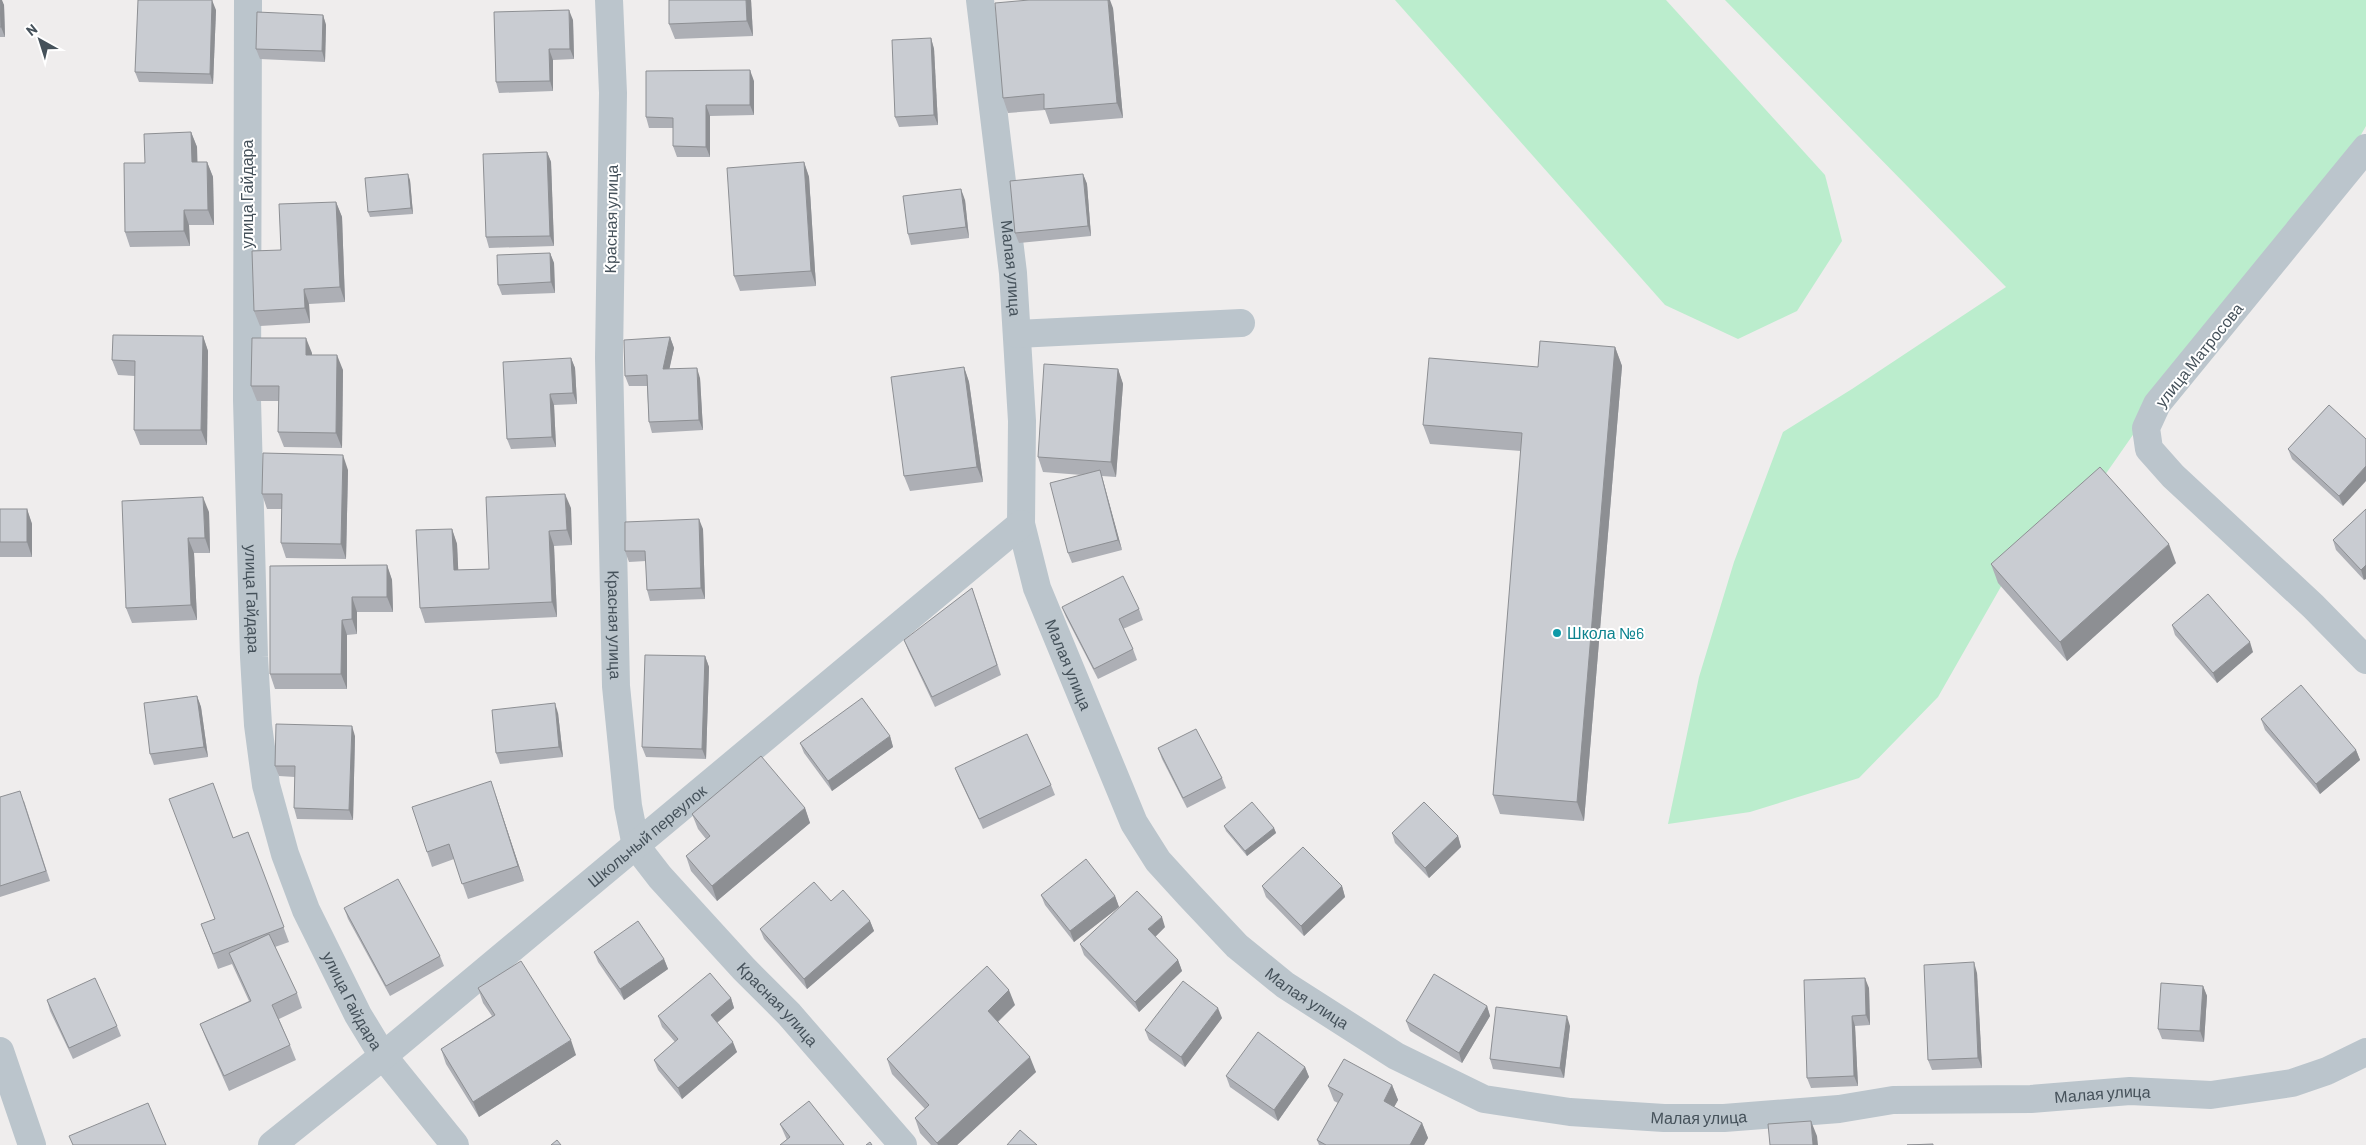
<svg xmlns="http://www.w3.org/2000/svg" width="2366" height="1145" font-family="Barlow,sans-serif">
<rect width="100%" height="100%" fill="#efeded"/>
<!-- green -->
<g fill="#bbedcd">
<path d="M1395,0H1666L1825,175L1842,241L1797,311L1738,339L1665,305Z"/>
<path d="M1725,0H2366V126L2351,152L2222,307L2098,485L2011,569L1938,697L1859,778L1750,812L1668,824L1699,677L1734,562L1783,432L1852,389L2006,287Z"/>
</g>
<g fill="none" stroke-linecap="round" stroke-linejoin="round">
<!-- minor -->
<g stroke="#bbc5cc" stroke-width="28">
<path id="s1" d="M248,0L247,400L254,657L258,725L266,785L285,854L306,910L358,1015L383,1056L455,1145"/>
<path id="s2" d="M609,0L613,93L609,358L616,686L628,806L636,846L660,877L744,969L789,1014L903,1145"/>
<path id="s3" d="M980,0L1013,273L1022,421L1021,524L1037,588L1134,823L1158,861L1189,895L1237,946L1285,985L1396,1056L1484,1099L1570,1112L1664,1118H1724L1839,1109L1893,1100L2031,1099L2130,1091L2211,1095L2292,1083L2327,1071L2366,1052"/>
<path d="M2366,148L2157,404L2146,428L2149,449L2173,476L2313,606L2366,660"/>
<path d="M1017,334L1241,323"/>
<path d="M0,1051L32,1145"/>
<path id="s4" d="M272,1145L383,1056L1021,524"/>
</g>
</g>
<!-- wall -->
<g fill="#adafb5">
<path d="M0,0L4,5L5,37H0Z"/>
<path d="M751,0L753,36L675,39L669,24Z"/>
<path d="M1113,8L1123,118L1050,124L1045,110L1008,113L1003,98Z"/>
<path d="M216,10L213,84L139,82L135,72Z"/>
<path d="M323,15L326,25L325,62L260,59L256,49Z"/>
<path d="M573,20L574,59L553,60V91L499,93L496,82Z"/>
<path d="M931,38L934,49L938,125L899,127L895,117Z"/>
<path d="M754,81V115L710,116V157H677L673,146V128H649L646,117Z"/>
<path d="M191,132L197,147V162H207L213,177L214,225H189L190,246L130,247L125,232L145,163Z"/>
<path d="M547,152L551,162L554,246L489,248L486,237Z"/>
<path d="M804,162L809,177L816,286L740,291L734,276Z"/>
<path d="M1083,174L1087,184L1091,236L1019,243L1015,233Z"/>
<path d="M410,180L413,214L370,217L368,212Z"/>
<path d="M965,200L969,238L911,245L908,234Z"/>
<path d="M336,202L342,217L345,302L309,304L310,323L260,326L254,311L281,250Z"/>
<path d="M550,253L554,263L555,293L502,295L498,285Z"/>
<path d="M203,336L208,351L207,445H140L134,430L135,376L118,375L112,360Z"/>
<path d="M670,337L674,348L669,369L700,378L703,430L652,433L649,422L647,386H629L625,376Z"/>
<path d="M1615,347L1622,366L1584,821L1500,814L1493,795L1521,451L1430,444L1423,425L1538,367Z"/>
<path d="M312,353V355L343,370L342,448L284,447L278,432L279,401H257L251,386Z"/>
<path d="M571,358L575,368L577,404L554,405L556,447L511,449L507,439Z"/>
<path d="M964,367L969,382L983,482L910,491L904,476Z"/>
<path d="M1118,369L1123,384L1116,477L1102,476L1122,550L1072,563L1068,553L1082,475L1043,472L1038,457Z"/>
<path d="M2329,405L2343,506L2292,459L2288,449Z"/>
<path d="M348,470L346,559L286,558L281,543L282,509H267L262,494Z"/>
<path d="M571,508L572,545L554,546L557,617L425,623L420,608L452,529L457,544L458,570L489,569Z"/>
<path d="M0,509H27L32,524V557H0Z"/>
<path d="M2366,509L2364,580L2336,550L2333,540Z"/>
<path d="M209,512L210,553H194L197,620L132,623L126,608Z"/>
<path d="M703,529L705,599L650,601L647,590L646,561L629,562L625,551Z"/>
<path d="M2176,563L2067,661L1998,583L1991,564Z"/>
<path d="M387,565L392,580L393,612H357V634L347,635V689H275L270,674V566Z"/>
<path d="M976,599L1001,675L935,707L908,650L904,640Z"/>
<path d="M1062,607L1139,609L1143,620L1123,629L1133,649L1137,660L1098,679L1066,617Z"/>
<path d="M2172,625L2253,652L2217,683L2175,635Z"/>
<path d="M705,656L709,667L706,759L646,757L642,747Z"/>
<path d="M197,696L201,707L208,757L154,765L150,754Z"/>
<path d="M558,713L563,757L500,764L496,753Z"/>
<path d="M2261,719L2356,750L2360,760L2320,794L2265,730Z"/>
<path d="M355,736L353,820L297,819L294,808L295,777L279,776L275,766Z"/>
<path d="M890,736L893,747L832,791L804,753L800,743Z"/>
<path d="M1158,748L1222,778L1226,788L1187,808L1162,759Z"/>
<path d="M955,768L1051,785L1055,795L983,829L959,778Z"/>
<path d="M496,796L524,881L468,899L454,859L432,867L427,852Z"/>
<path d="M0,797L24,801L50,881L0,897Z"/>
<path d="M805,808L810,823L717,901L691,871L686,856L706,839L698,829L692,814Z"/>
<path d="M1224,826L1274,828L1276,833L1247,856L1226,831Z"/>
<path d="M248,832L289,942L275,947L297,993L302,1008L279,1019L290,1045L296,1060L229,1091L206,1039L200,1024L249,1001L232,964L218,969L201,924L215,919L233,838Z"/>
<path d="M1392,833L1458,836L1461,847L1429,878L1395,843Z"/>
<path d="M1262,886H1342L1345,897L1304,936L1266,897Z"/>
<path d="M1041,895L1115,896L1119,907L1074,942L1045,905Z"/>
<path d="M831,901L870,921L874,931L807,989L764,939L760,929Z"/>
<path d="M344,908L440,956L444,966L390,996L348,919Z"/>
<path d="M1165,927L1155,937L1178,960L1182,971L1139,1012L1084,955L1080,944Z"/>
<path d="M594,952L664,959L668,969L624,1000L598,962Z"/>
<path d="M1977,973L1982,1068L1932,1070L1928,1060Z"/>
<path d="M2203,986L2207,996L2204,1042L2162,1039L2158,1029Z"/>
<path d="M478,988L576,1055L479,1117L446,1064L441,1049L492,1016L483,1003Z"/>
<path d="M1869,988L1870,1025L1855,1026L1858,1086L1811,1088L1807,1078Z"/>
<path d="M731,998L734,1008L717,1023L737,1052L682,1099L658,1070L654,1060L675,1042L662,1027L658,1016Z"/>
<path d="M47,1000L117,1026L121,1036L73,1059L50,1011Z"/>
<path d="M1015,1005L998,1022L1036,1072L957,1145H931L920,1133L915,1118L925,1109L892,1074L887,1059Z"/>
<path d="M1487,1006L1490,1016L1462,1063L1410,1031L1406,1021Z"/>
<path d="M1222,1018L1185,1067L1149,1040L1145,1030Z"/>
<path d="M1570,1026L1564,1078L1493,1069L1490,1059Z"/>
<path d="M1305,1067L1309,1077L1278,1121L1230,1087L1226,1076Z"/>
<path d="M1392,1085L1398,1100L1394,1107L1422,1123L1428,1138L1424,1145H1319L1317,1140L1338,1103L1334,1101L1328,1086Z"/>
<path d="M780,1124L844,1145L787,1140Z"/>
</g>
<!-- shaded-wall -->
<g fill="#8d8f93">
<path d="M0,0H2L4,5L5,37L1,27Z"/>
<path d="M212,0L216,10L213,84L210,74Z"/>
<path d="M746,0H751L753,36L747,21Z"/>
<path d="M1108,0H1110L1113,8L1123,118L1117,103Z"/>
<path d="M569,10L573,20L574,59L570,49Z"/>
<path d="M323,15L326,25L325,62L322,51Z"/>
<path d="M931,38L934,49L938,125L934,115Z"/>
<path d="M549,49L553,60V91L550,81Z"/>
<path d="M750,70L754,81V115L750,105Z"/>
<path d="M706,105L710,116V157L706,147Z"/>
<path d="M191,132L197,147L198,177L192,162Z"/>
<path d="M547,152L551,162L554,246L550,236Z"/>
<path d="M207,162L213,177L214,225L208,210Z"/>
<path d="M804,162L809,177L816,286L811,271Z"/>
<path d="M408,174L410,180L413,214L411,208Z"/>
<path d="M1083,174L1087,184L1091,236L1088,226Z"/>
<path d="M961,189L965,200L969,238L966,227Z"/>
<path d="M336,202L342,217L345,302L340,287Z"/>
<path d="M184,210L189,225L190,246L184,231Z"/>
<path d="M550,253L554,263L555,293L551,282Z"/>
<path d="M304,289L309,304L310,323L305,308Z"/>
<path d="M203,336L208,351L207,445L201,430Z"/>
<path d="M670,337L674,348L667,380L663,369Z"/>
<path d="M306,338L312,353V370L306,355Z"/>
<path d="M1615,347L1622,366L1584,821L1577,802Z"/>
<path d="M337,355L343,370L342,448L336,433Z"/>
<path d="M571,358L575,368L577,404L573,393Z"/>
<path d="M964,367L969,382L983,482L977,467Z"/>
<path d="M697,368L700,378L703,430L699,420Z"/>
<path d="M1118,369L1123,384L1116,477L1111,462Z"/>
<path d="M550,394L554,405L556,447L552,437Z"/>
<path d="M343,455L348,470L346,559L341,544Z"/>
<path d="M2366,466V481L2343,506L2339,496Z"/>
<path d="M1100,470L1103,481L1122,550L1118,540Z"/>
<path d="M565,494L571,508L572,545L567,530Z"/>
<path d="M203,497L209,512L210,553L205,538Z"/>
<path d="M27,509L32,524V557L27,542Z"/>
<path d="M699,519L703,529L705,599L701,588Z"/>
<path d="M452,529L457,544L459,585L454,570Z"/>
<path d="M549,531L554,546L557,617L552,602Z"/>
<path d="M188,538L194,553L197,620L191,605Z"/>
<path d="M2169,544L2176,563L2067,661L2060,642Z"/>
<path d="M387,565L392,580L393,612L387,597Z"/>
<path d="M2366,565V579L2364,580L2361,570Z"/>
<path d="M352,597L357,612V634L352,619Z"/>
<path d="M342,620L347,635V689L341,674Z"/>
<path d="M2250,642L2253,652L2217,683L2213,673Z"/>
<path d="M705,656L709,667L706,759L702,749Z"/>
<path d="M197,696L201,707L208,757L204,747Z"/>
<path d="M555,703L558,713L563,757L559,747Z"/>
<path d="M352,726L355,736L353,820L349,810Z"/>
<path d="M890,736L893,747L832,791L828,781Z"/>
<path d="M2356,750L2360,760L2320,794L2316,784Z"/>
<path d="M491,781L496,796L524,881L518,866Z"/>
<path d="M805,808L810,823L717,901L712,886Z"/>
<path d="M1274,828L1276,833L1247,856L1245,851Z"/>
<path d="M1458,836L1461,847L1429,878L1425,868Z"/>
<path d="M1342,886L1345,897L1304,936L1301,926Z"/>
<path d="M1115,896L1119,907L1074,942L1070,931Z"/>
<path d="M1162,917L1165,927L1152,940L1148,929Z"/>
<path d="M870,921L874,931L807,989L804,979Z"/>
<path d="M664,959L668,969L624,1000L620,989Z"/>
<path d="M1178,960L1182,971L1139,1012L1135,1002Z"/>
<path d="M1974,962L1977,973L1982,1068L1978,1058Z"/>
<path d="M1865,978L1869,988L1870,1025L1866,1015Z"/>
<path d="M2203,986L2207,996L2204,1042L2200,1031Z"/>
<path d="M1009,990L1015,1005L993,1026L988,1011Z"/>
<path d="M731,998L734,1008L714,1025L711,1015Z"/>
<path d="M1487,1006L1490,1016L1462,1063L1459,1053Z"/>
<path d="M1218,1008L1222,1018L1185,1067L1181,1057Z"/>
<path d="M1567,1016L1570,1026L1564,1078L1560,1068Z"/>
<path d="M1852,1016L1855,1026L1858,1086L1854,1076Z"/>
<path d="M571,1040L576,1055L479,1117L473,1102Z"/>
<path d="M733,1042L737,1052L682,1099L678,1088Z"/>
<path d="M1030,1057L1036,1072L957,1145H938L937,1143Z"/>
<path d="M1305,1067L1309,1077L1278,1121L1274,1110Z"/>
<path d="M1392,1085L1398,1100L1389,1116L1384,1101Z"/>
<path d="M1811,1121L1817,1136L1818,1145H1813Z"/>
<path d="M1422,1123L1428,1138L1424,1145H1410Z"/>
</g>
<!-- building -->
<g fill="#c9ccd2" stroke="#8d8f93">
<path d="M0,0L1,27H0Z"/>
<path d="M138,0H212L210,74L135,72Z"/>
<path d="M669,0H746L747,21L669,24Z"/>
<path d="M1029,0H1108L1117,103L1044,109V94L1003,98L995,3Z"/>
<path d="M569,10L570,49H549L550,81L496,82L494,12Z"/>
<path d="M257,12L323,15L322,51L256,49Z"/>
<path d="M931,38L934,115L895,117L892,40Z"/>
<path d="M750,70V105H706V147L673,146V118L646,117V71Z"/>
<path d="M191,132L192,162H207L208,210H184V231L125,232L124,163H145L144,134Z"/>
<path d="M547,152L550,236L486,237L483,154Z"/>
<path d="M804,162L811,271L734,276L727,168Z"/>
<path d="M408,174L411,208L368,212L365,178Z"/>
<path d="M1083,174L1088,226L1015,233L1010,181Z"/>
<path d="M961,189L966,227L908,234L903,196Z"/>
<path d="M336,202L340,287L304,289L305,308L254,311L252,251L281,250L279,204Z"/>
<path d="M550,253L551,282L498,285L497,255Z"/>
<path d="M113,335L203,336L201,430H134L135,361L112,360Z"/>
<path d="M670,337L663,369L697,368L699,420L649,422L647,375L625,376L624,340Z"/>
<path d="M252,338H306V355H337L336,433L278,432L279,386H251Z"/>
<path d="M1540,341L1615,347L1577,802L1493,795L1522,433L1423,425L1429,358L1538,367Z"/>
<path d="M571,358L573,393L550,394L552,437L507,439L503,362Z"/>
<path d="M1044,364L1118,369L1111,462L1038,457Z"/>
<path d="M964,367L977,467L904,476L891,377Z"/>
<path d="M2329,405L2366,439V466L2339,496L2288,449Z"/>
<path d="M263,453L343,455L341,544L281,543L282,494H262Z"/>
<path d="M2100,467L2169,544L2060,642L1991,564Z"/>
<path d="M1100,470L1118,540L1068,553L1050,483Z"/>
<path d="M565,494L567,530L549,531L552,602L420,608L416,530L452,529L454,570L489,569L486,497Z"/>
<path d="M203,497L205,538H188L191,605L126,608L122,501Z"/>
<rect x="0" y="509" width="27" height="33"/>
<path d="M2366,509V565L2361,570L2333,540Z"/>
<path d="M699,519L701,588L647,590L645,551H625V522Z"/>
<path d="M387,565V597H352V619L342,620L341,674H270V566Z"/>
<path d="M1123,576L1139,609L1119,619L1133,649L1094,669L1062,607Z"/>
<path d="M972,588L997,665L932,697L904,640Z"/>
<path d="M2208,594L2250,642L2213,673L2172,625Z"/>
<path d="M645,655L705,656L702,749L642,747Z"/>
<path d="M2301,685L2356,750L2316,784L2261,719Z"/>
<path d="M197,696L204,747L150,754L144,703Z"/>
<path d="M862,698L890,736L828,781L800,743Z"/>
<path d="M555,703L559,747L496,753L492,710Z"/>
<path d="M276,724L352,726L349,810L294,808L295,766H275Z"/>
<path d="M1196,729L1222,778L1183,798L1158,748Z"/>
<path d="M1027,734L1051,785L979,819L955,768Z"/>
<path d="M761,756L805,808L712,886L686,856L710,836L692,814Z"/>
<path d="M491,781L518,866L462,884L449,844L427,852L412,807Z"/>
<path d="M213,783L233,838L248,832L284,927L213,954L201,924L215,919L169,799Z"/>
<path d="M20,791L46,871L0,886V797Z"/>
<path d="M1252,802L1274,828L1245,851L1224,826Z"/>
<path d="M1424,802L1458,836L1425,868L1392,833Z"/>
<path d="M1303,847L1342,886L1301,926L1262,886Z"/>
<path d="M1086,859L1115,896L1070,931L1041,895Z"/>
<path d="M398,879L440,956L386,986L344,908Z"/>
<path d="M814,882L831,901L843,890L870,921L804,979L760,929Z"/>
<path d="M1137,891L1162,917L1148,929L1178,960L1135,1002L1080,944Z"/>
<path d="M638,921L664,959L620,989L594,952Z"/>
<path d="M269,934L297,993L272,1005L290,1045L224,1076L200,1024L251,1001L229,953Z"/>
<path d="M521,961L571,1040L473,1102L441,1049L495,1015L478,988Z"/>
<path d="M1974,962L1978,1058L1928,1060L1924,965Z"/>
<path d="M987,966L1009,990L988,1011L1030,1057L937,1143L915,1118L929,1105L887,1059Z"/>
<path d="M710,973L731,998L711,1015L733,1042L678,1088L654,1060L678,1039L658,1016Z"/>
<path d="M1434,974L1487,1006L1459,1053L1406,1021Z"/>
<path d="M95,978L117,1026L69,1048L47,1000Z"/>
<path d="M1865,978L1866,1015L1852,1016L1854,1076L1807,1078L1804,980Z"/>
<path d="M1183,981L1218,1008L1181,1057L1145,1030Z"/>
<path d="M2161,983L2203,986L2200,1031L2158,1029Z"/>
<path d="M1496,1007L1567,1016L1560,1068L1490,1059Z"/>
<path d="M1258,1032L1305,1067L1274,1110L1226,1076Z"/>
<path d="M1344,1059L1392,1085L1384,1101L1422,1123L1410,1145H1326L1317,1140L1343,1094L1328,1086Z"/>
<path d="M809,1101L844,1145H780L790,1137L780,1124Z"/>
<path d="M148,1103L166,1145H73L69,1136Z"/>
<path d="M1811,1121L1813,1145H1770L1768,1124Z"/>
<path d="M1020,1130L1037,1145H1007Z"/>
<path d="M557,1140L561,1145H551Z"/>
<path d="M870,1142L872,1145H866Z"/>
<path d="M1933,1144V1145H1907Z"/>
</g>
<!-- markers -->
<circle fill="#0f9aa8" stroke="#fff" stroke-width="2" cx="1557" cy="633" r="5"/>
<g text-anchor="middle" stroke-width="4" stroke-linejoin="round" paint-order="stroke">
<!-- street labels -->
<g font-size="16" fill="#45515a" stroke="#fff">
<text transform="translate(247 194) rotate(-90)" y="6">улица Гайдара</text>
<text transform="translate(611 219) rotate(-89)" y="6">Красная улица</text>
<text dy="6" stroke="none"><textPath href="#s3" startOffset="270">Малая улица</textPath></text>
<text transform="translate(2199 355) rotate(-51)" y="6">улица Матросова</text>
<text dy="6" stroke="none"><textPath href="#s1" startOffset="599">улица Гайдара</textPath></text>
<text dy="6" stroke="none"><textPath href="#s2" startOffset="625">Красная улица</textPath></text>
<text dy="6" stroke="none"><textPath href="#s3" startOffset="675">Малая улица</textPath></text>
<text dy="6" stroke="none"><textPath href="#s4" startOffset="486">Школьный переулок</textPath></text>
<text dy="6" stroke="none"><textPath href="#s3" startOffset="1095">Малая улица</textPath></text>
<text dy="6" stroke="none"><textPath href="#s1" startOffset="1019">улица Гайдара</textPath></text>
<text dy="6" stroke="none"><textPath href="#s2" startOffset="1060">Красная улица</textPath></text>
<text dy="6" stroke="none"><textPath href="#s3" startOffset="1920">Малая улица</textPath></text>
<text dy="6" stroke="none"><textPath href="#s3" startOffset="1515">Малая улица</textPath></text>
</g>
<!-- culture labels -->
<g font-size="16" fill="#0d838f" stroke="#fff" text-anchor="start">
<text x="1567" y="639">Школа №6</text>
</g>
</g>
<!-- north arrow -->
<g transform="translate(40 40) rotate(321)" stroke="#ffffff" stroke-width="4" paint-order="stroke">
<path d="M0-4L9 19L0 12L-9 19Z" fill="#45515a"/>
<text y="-8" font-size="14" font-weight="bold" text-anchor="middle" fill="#45515a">N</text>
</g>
</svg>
